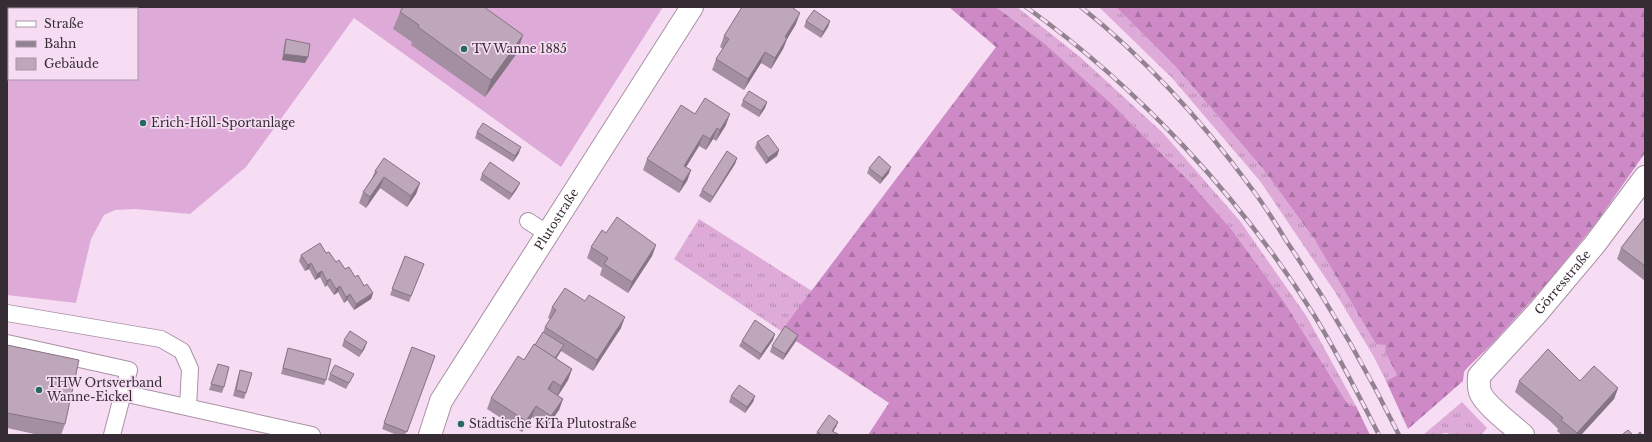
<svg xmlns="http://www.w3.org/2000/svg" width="1652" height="442" font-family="'Libre Baskerville',serif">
<defs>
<pattern id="grass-tufts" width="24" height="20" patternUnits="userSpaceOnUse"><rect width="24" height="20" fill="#deabd8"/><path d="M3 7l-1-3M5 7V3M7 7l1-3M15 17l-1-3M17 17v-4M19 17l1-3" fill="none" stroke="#b58bb0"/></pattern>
<pattern id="forest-firs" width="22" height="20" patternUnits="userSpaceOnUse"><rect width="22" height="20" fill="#cd8ac6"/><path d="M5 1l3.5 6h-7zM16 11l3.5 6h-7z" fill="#a771a2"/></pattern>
</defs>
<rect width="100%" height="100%" fill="#f6ddf3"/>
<!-- grass -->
<g fill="url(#grass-tufts)">
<path d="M996,7H1017L1079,56L1163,133L1240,221L1307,317L1356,406H1349L1285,303L1232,230L1188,180L1112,104L1044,43Z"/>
<path d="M1099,7H1116L1176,67L1263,169L1315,240L1387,345L1385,352L1397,375L1386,381L1374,357L1335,292L1260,181L1172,78Z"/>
<path d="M699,219L812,291L781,331L674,259Z"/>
<path d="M1462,402L1487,428L1481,435H1450L1448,433H1444L1441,435H1423Z"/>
</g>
<!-- forest -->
<g fill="url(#forest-firs)">
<path d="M949,7H996L1044,43L1112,104L1188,180L1232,230L1285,303L1349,406H1356L1370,435H868L889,403L781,331L996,47Z"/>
<path d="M1116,7H1645V153L1596,223L1550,280L1491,345L1467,368L1464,372L1463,381L1408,429L1386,381L1397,375L1385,352L1386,345L1376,344L1315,240L1263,169L1176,67Z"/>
</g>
<!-- pitch -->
<path fill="#deabd8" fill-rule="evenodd" d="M7,7H663L561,167L354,18L246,167L190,214L135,209L115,210L104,215L91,239L76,303L7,295ZM9,9H137V79H9Z"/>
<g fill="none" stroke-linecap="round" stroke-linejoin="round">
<defs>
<g id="service">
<path d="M528,221L548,234"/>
<path d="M7,313L161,339L182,351L190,369L188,407"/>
<path d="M7,343L129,370L123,393"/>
<path d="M112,435L123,393L312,435"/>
</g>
<g id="minor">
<path id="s1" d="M430,435L441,401L692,7"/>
<path id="s2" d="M1523,435C1512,425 1484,404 1480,392C1478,386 1479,381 1479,376L1538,312L1595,244L1645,177"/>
</g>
</defs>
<!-- service casing -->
<use href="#service" stroke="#a991a6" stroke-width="18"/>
<!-- minor casing -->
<use href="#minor" stroke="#a991a6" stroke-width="24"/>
<!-- service -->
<use href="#service" stroke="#fff" stroke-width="16"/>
<!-- minor -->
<use href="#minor" stroke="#fff" stroke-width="22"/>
<defs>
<g id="rail">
<path d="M1026,7C1138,87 1241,198 1314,315C1338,354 1358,394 1379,435"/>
<path d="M1081,7C1146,59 1203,122 1252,189C1265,206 1276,224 1287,242C1329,304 1366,368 1399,435"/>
</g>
</defs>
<!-- rail casing -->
<use href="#rail" stroke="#938291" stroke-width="4.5"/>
<!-- rail -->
<use href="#rail" stroke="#f6ddf3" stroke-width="3" stroke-dasharray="9" stroke-linecap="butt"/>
</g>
<!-- wall -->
<g fill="#a38fa1">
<path d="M403,7H485V8L517,53L485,97L411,45L412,42L393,29L400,12Z"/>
<path d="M742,7H794V8L796,24L787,39L783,49L771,69L761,63L744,90L712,70L716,59L723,49L720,47L724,36Z"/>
<path d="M806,21H830L828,27L821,38L804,27Z"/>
<path d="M286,39L308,57L305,63L282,60L284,45Z"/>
<path d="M743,100L767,102L765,108L759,117L741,106Z"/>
<path d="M695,114L726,125L716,141L713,139L706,150L699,146L686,167L691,170L687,181L679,193L643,170L647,159Z"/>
<path d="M477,132L519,153L513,162L475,138Z"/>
<path d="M757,142L779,150L777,156L766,164L755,148Z"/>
<path d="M737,158L735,164L710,203L699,196L702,190Z"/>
<path d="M869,168L889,173L880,184L867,173Z"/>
<path d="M375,171L420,183L416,194L407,207L380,188L366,208L359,203L363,192L372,178Z"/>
<path d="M482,174L517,189L509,200L480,180Z"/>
<path d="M1645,217V281L1617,259L1621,248Z"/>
<path d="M606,233L656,245L652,256L628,293L600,275L602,268L587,258L591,247Z"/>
<path d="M326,253L336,262L355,277L373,293L371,299L354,310L347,300L344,303L338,292L334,295L327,285L325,287L320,277L315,280L309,269L305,271L299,261L301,255Z"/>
<path d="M405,256L424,264L409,302L390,295Z"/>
<path d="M552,307L621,328L593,371L561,351L556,359L572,369L568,380L558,396L563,399L559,410L547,427L532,417L522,432L487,409L491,398L524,360L535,345L543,333L545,327L550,319L548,318Z"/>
<path d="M775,334L773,340L759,360L739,346L742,341Z"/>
<path d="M798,335L796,341L783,360L770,352L772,346Z"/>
<path d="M344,340L365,348L359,357L342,346Z"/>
<path d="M7,345L65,424L61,435H39L7,428Z"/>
<path d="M412,347L435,356L405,435H397L382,429Z"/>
<path d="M288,348L326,380L324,385L281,374Z"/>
<path d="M216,370L224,387L222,393L209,390Z"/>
<path d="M240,370L246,393L244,399L233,396L238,376Z"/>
<path d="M330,374H354L346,389L328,380Z"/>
<path d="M1519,381H1580L1618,388L1614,399L1581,435H1562L1557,431L1558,429L1550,421L1515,392Z"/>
<path d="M731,396H755L753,402L745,413L729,402Z"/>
<path d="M838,422L836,427L833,431L837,435H816L817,432Z"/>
</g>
<!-- shaded-wall -->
<g fill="#857483">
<path d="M800,13L796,24L787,39L783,49L771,69L775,58L785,37Z"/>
<path d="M830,21L828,27L821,38L823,32Z"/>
<path d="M523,35L517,53L485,97L491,80Z"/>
<path d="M765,52L761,63L744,90L748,79Z"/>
<path d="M284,54L308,57L305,63L282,60Z"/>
<path d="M767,102L765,108L759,117L761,111Z"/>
<path d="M730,114L726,125L716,141L720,130Z"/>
<path d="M717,128L713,139L706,150L710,139Z"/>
<path d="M703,135L699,146L680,177L684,166Z"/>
<path d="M521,147L519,153L513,162L515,156Z"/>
<path d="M779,150L777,156L766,164L768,158Z"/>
<path d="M737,158L735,164L710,203L713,197Z"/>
<path d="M891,167L889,173L880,184L882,178Z"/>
<path d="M691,170L687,181L679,193L683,182Z"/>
<path d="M384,177L380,188L366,208L370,197Z"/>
<path d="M420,183L416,194L407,207L411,196Z"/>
<path d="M520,183L517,189L509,200L512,194Z"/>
<path d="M656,245L652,256L628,293L632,282Z"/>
<path d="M311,263L309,269L305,271L308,265Z"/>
<path d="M322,271L320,277L315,280L317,274Z"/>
<path d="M330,279L327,285L325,287L327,281Z"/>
<path d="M340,286L338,292L334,295L336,289Z"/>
<path d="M373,293L371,299L354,310L356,304Z"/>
<path d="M350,294L347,300L344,303L346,297Z"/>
<path d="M625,317L621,328L593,371L597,360Z"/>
<path d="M775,334L773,340L759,360L761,354Z"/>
<path d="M798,335L796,341L783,360L785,354Z"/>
<path d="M367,342L365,348L359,357L362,351Z"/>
<path d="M564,345L561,351L550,368L552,362Z"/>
<path d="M572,369L568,380L557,397L561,386Z"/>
<path d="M553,381L549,392L548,389Z"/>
<path d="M1618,388L1614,399L1581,435H1576L1577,433Z"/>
<path d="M755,396L753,402L745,413L747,407Z"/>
<path d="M563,399L559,410L547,427L551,416Z"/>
<path d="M536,406L532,417L522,432L526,421Z"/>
<path d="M838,422L836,427L831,435L832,431Z"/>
</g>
<!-- building -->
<g fill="#bea6bb" stroke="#857483">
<path d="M403,7H484L523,35L491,80L418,27L419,25L400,12Z"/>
<path d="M742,7H793V8L800,13L785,37L787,38L775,58L765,52L748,79L716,59L729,39L724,36Z"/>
<path d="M814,10L830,21L823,32L806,21Z"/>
<path d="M286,39L310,44L308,57L284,54Z"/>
<path d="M749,91L767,102L761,111L743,100Z"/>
<path d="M705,98L730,114L720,130L717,128L710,139L703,135L684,166L691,170L683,182L647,159L681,105L695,114Z"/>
<path d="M483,123L521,147L515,156L477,132Z"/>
<path d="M768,135L779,150L768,158L757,142Z"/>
<path d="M727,151L737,158L713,197L702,190Z"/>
<path d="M879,156L891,167L882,178L869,168Z"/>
<path d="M384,158L420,183L411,196L384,177L370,197L363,192L377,172L375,171Z"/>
<path d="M490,162L520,183L512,194L482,174Z"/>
<path d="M617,217L656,245L632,282L604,264L608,258L591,247L602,230L606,233Z"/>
<path d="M1645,217V266L1621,248Z"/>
<path d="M320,243L326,253L329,252L336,262L339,260L345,269L349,267L355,277L358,275L364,286L367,284L373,293L356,304L350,294L346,297L340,286L336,289L330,279L327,281L322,271L317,274L311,263L308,265L301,255Z"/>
<path d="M405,256L424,264L411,296L392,289Z"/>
<path d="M565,288L585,301L589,295L625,317L597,360L545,327L556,310L552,307Z"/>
<path d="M755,320L775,334L761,354L742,341Z"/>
<path d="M785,326L798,335L785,354L772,346Z"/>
<path d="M350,331L367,342L362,351L344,340Z"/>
<path d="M543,332L564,345L555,358L535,345Z"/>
<path d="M534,344L572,369L561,386L553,381L548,389L563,399L551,416L536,406L526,421L491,398L518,356L524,360Z"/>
<path d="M7,345L79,360L65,424L7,413Z"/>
<path d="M412,347L435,356L407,432L384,423Z"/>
<path d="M288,348L331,359L326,380L283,368Z"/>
<path d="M1548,349L1580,381L1594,366L1618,388L1577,433L1561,420L1563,418L1554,410L1519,381Z"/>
<path d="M218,364L229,367L224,387L211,384Z"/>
<path d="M335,365L354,374L349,383L330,374Z"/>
<path d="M240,370L252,373L246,393L236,390Z"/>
<path d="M739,385L755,396L747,407L731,396Z"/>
<path d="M829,415L838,422L832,431L838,434L837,435H822L817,432Z"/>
<path d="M1628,430L1633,435H1622L1623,434Z"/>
<path d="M1640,432L1642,435H1637Z"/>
</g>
<!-- markers -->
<g fill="#246a5f" stroke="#f6ddf3" stroke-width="1.5">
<circle cx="464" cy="49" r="4"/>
<circle cx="143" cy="123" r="4"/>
<circle cx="39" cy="390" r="4"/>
<circle cx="461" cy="424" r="4"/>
</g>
<g text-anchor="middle" stroke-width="3.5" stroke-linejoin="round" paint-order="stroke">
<!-- poi labels -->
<g font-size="12" fill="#352c34" stroke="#f6ddf3" text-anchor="start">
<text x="472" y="53">TV Wanne 1885</text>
<text x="151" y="127">Erich-Höll-Sportanlage</text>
<text x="47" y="387">THW Ortsverband<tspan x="47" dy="14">Wanne-Eickel</tspan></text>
<text x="469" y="428">Städtische KiTa Plutostraße</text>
</g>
<!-- street labels -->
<g font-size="12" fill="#352c34" stroke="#f6ddf3">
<text dy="4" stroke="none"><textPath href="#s1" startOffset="251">Plutostraße</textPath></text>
<text dy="4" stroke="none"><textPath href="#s2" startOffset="203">Görresstraße</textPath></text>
</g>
</g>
<!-- border -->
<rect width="1652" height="442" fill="none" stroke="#352c34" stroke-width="16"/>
<!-- legend -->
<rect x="8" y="8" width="130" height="72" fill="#f6ddf3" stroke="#a996a7"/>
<rect x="16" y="21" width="20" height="6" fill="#ffffff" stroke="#a996a7"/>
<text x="44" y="28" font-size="12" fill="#352c34">Straße</text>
<rect x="16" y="41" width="20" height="6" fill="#938291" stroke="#a996a7"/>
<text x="44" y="48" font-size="12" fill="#352c34">Bahn</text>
<rect x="16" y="58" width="20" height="12" fill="#bea6bb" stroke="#a996a7"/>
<text x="44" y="68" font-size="12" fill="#352c34">Gebäude</text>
</svg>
